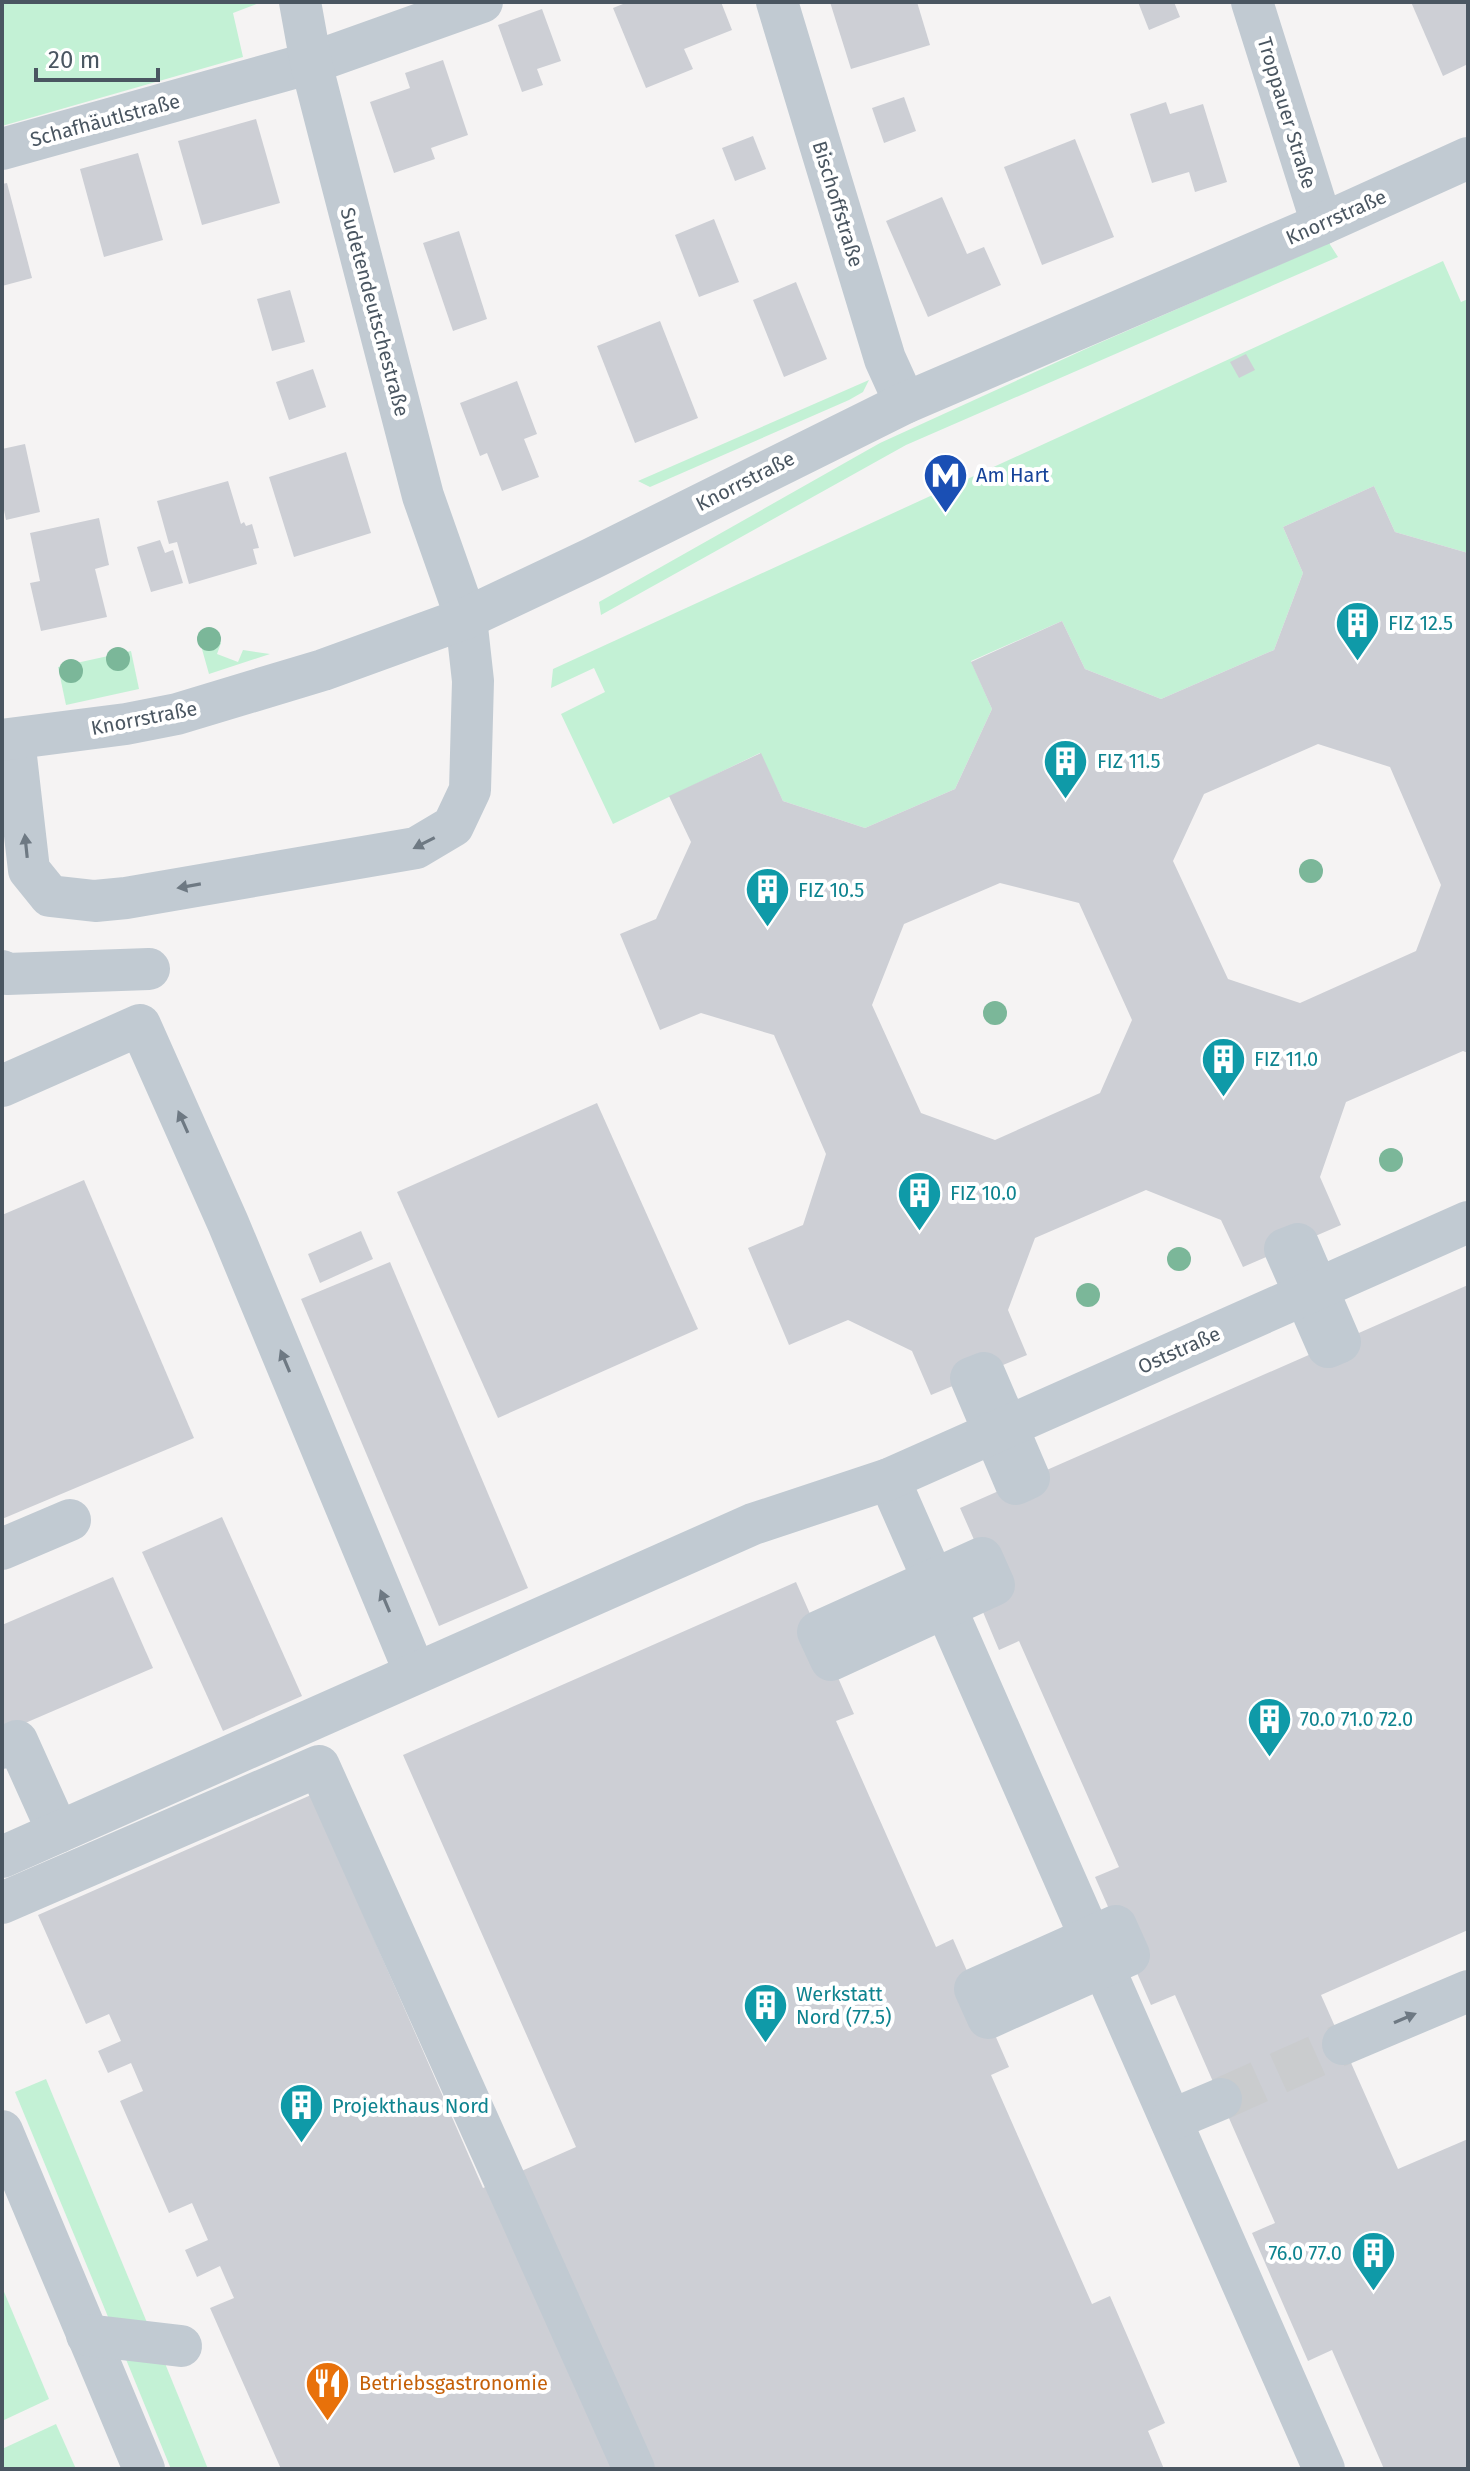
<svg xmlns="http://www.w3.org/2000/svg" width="1470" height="2471" font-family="'Fira Sans',sans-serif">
<rect width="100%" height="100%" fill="#f5f3f3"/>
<!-- green -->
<g fill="#c3f1d5">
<path d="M2,2H259V3L233,13L243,57L2,126Z"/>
<path d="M1329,243L1338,257L906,445L601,615L599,602L880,443L1090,347Z"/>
<path d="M1443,261L1461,302L1468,299V553L1395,532L1374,486L1283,527L1303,573L1274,650L1161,699L1085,669L1062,621L971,661L992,709L955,789L865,828L783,801L760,753L613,824L561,714L605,692L594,668L551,688L553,669Z"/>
<path d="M869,380L863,392L849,400L650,487L638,481Z"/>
<path d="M198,635L221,643L217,654L238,662L243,650L270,654L209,674Z"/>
<path d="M131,651L139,689L66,705L58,667Z"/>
<path d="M46,2079L153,2337L111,2324L15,2092Z"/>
<path d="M2,2287L49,2399L2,2421Z"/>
<path d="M123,2352L162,2356L208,2469H171Z"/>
<path d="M56,2424L76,2469H2V2449Z"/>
</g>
<!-- building -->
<g fill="#cdcfd5" fill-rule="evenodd">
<path d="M628,2H721L732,30L684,49L693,69L646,88L613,8Z"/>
<path d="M830,2H917L930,45L851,69Z"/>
<path d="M1138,2H1174L1180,17L1149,30Z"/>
<path d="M1411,2H1468V64L1443,76Z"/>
<path d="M542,9L561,61L537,69L543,85L522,92L498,25Z"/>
<path d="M443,60L468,135L431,148L435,159L394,173L370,102L410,88L405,73Z"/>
<path d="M904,97L916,131L884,143L872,108Z"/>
<path d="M1166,102L1170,114L1203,104L1227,182L1195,192L1189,172L1152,183L1130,114Z"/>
<path d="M256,119L280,203L202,225L178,141Z"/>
<path d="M753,136L766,169L735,181L722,148Z"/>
<path d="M1075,139L1114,237L1042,265L1004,167Z"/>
<path d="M138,153L163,240L104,257L80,169Z"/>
<path d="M7,183L32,278L2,286V184Z"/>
<path d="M942,197L967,254L984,247L1001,285L928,317L886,221Z"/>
<path d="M714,219L739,282L699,297L675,235Z"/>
<path d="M459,231L487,319L453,331L423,243Z"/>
<path d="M796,282L827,359L784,377L753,300Z"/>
<path d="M290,290L305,342L272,351L257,299Z"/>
<path d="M660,321L698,418L635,443L597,346Z"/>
<path d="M1246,354L1255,370L1239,378L1230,362Z"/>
<path d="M313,369L326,407L289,420L276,382Z"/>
<path d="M517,381L537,434L524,439L539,477L502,491L487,453L480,456L460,403Z"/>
<path d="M25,444L40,512L6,520L2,500V449Z"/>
<path d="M346,452L371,533L294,557L269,477Z"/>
<path d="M228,481L241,524L244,522L246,526L252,524L259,548L253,549L257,564L189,584L177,542L169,544L157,501Z"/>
<path d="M1374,486L1395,532L1468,553V1053L1463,1051L1346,1102L1320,1177L1341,1225L1243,1267L1221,1220L1146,1190L1035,1238L1008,1310L1027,1355L931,1395L912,1351L848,1320L789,1345L748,1248L803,1225L826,1154L774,1035L701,1013L660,1030L620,934L656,919L691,842L669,796L761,753L783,801L865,828L955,789L992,709L971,662L1062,621L1085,669L1161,699L1274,650L1303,573L1283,527ZM1318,744L1390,767L1441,885L1416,951L1300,1003L1228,979L1173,861L1204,794ZM1000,883L1079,903L1132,1020L1100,1093L995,1140L921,1113L872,1005L904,924Z"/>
<path d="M99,518L109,565L95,569L107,617L41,631L30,583L40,581L30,533Z"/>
<path d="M160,540L165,553L173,550L183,583L151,592L137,547Z"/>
<path d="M597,1103L698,1329L498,1418L397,1192Z"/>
<path d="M84,1180L194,1438L2,1519V1215Z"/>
<path d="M361,1231L373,1259L320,1283L308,1254Z"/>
<path d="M390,1262L528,1588L439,1626L301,1299Z"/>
<path d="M1468,1285V1930L1321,1995L1398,2169L1468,2139V2469H1384L1332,2350L1308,2361L1252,2233L1275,2223L1175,1995L1151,2005L1095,1877L1119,1867L1019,1641L999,1650L975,1593L994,1585L960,1508Z"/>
<path d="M222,1517L302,1696L223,1731L142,1552Z"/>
<path d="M113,1577L153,1668L2,1733V1625Z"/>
<path d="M796,1582L854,1714L836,1721L936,1947L953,1939L1009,2067L991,2075L1092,2304L1110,2296L1165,2423L1148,2431L1164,2469H281L210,2308L234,2298L220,2266L197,2277L185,2250L208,2240L192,2203L169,2213L120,2101L143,2091L131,2063L108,2073L98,2051L121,2041L109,2014L86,2024L38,1915L311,1795L483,2188L576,2147L403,1755Z"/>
</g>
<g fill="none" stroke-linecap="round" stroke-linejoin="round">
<!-- minor-tunnel -->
<path stroke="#caccce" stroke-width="42" stroke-dasharray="42 21" stroke-linecap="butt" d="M1221,2099L1343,2044"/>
<!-- minor -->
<g stroke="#c1cad2" stroke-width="42">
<path d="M777,2L885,359L905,403"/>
<path d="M1252,2L1322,224"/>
<path d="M2,149L311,63L482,2"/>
<path d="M14,739L29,870L50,896L95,901L126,898L416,848L453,826L470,790L473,681L466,618L423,496L329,133L311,63L300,2"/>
<path d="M2,740L126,724L177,714L323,670L466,618L591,559L905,403L1322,224L1468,158"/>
<path d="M2,971L7,974L149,969"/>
<path d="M2,1086L140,1025L228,1223L415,1673"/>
<path d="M1298,1244L1340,1342L1328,1347L1285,1249Z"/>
<path d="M984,1373L1029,1478L1016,1484L971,1378Z"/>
<path d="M889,1479L1324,2469"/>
<path d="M2,1549L70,1520"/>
<path d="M982,1558L994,1585L831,1660L818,1632Z"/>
<path d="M2,1748L17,1741L58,1832"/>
<path d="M2,1857L753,1524L889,1479L1468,1222"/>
<path d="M2,1903L319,1766L634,2469"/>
<path d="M1116,1926L1129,1955L988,2018L975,1989Z"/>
<path d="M1343,2044L1468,1991"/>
<path d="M1171,2120L1221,2099"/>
<path d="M2,2131L144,2469"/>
<path d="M87,2335L181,2346"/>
</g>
</g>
<!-- trees -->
<g fill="#7bb799">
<circle cx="209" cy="639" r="12"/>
<circle cx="118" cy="659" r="12"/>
<circle cx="71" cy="671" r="12"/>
<circle cx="1311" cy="871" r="12"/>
<circle cx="995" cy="1013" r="12"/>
<circle cx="1391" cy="1160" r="12"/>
<circle cx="1179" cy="1259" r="12"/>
<circle cx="1088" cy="1295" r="12"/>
</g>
<!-- one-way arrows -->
<defs><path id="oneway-solid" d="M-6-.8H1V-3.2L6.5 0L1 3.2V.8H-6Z" transform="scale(2)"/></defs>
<g fill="#6e7983">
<use href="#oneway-solid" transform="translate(424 843) rotate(153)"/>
<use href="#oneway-solid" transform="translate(26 846) rotate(-96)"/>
<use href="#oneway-solid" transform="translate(189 886) rotate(170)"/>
<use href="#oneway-solid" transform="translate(183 1122) rotate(-114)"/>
<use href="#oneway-solid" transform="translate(285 1361) rotate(-113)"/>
<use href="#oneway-solid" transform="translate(385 1601) rotate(-113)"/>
<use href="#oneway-solid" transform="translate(1405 2018) rotate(-23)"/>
</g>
<!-- icons -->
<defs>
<symbol id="metro-pin" viewBox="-11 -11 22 30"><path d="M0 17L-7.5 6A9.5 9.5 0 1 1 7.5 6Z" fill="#1a4fb4" stroke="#fff"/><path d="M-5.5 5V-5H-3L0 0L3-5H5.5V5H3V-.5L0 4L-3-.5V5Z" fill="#fff"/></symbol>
<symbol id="building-pin" viewBox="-11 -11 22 30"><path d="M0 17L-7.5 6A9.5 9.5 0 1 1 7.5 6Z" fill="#0f9aa8" stroke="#fff"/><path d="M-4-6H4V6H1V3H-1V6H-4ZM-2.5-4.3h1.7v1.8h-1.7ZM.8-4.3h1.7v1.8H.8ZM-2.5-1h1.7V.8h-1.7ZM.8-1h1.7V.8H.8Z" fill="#fff"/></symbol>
<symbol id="restaurant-pin" viewBox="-11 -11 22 30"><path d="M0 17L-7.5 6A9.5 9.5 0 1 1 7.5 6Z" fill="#e8710a" stroke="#fff"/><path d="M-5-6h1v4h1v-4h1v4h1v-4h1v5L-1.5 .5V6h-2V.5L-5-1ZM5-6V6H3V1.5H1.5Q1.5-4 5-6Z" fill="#fff"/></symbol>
</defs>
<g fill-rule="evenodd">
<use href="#metro-pin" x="920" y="450" width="51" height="69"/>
<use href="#building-pin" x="1332" y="598" width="51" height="69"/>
<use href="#building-pin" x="1040" y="736" width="51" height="69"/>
<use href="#building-pin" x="742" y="864" width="51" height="69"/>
<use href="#building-pin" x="1198" y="1034" width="51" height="69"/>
<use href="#building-pin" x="894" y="1168" width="51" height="69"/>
<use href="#building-pin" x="1244" y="1694" width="51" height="69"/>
<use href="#building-pin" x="740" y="1980" width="51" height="69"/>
<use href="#building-pin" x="276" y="2080" width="51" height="69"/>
<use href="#building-pin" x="1348" y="2228" width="51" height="69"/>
<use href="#restaurant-pin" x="302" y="2358" width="51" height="69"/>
</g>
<g text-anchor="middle" stroke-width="8" stroke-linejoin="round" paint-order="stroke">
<!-- street labels -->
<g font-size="20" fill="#4a5661" stroke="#fff">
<text transform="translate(1287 113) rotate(73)" y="7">Troppauer Straße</text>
<text transform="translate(105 120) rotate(-15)" y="7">Schafhäutlstraße</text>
<text transform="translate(838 204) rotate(73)" y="7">Bischoffstraße</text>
<text transform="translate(1336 217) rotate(-24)" y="7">Knorrstraße</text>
<text transform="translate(375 312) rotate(75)" y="7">Sudetendeutschestraße</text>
<text transform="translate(745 481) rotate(-27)" y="7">Knorrstraße</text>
<text transform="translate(144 718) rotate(-11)" y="7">Knorrstraße</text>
<text transform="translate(1179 1350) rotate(-24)" y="7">Oststraße</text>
</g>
<!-- transit labels -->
<g font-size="20" fill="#164399" stroke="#fff" text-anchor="start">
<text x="976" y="482">Am Hart</text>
</g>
<!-- culture labels -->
<g font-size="20" fill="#0d838f" stroke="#fff" text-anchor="start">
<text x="1388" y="630">FIZ 12.5</text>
<text x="1097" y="768">FIZ 11.5</text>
<text x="798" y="897">FIZ 10.5</text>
<text x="1254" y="1066">FIZ 11.0</text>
<text x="950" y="1200">FIZ 10.0</text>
<text x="1300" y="1726">70.0 71.0 72.0</text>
<text x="796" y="2001">Werkstatt<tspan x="796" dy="23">Nord (77.5)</tspan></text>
<text x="332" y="2113">Projekthaus Nord</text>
<text x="1342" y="2260" text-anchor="end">76.0 77.0</text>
</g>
<!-- food labels -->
<g font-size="20" fill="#c56008" stroke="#fff" text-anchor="start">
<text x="359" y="2390">Betriebsgastronomie</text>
</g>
</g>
<!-- border -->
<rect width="1470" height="2471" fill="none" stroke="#4a5661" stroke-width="8"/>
<!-- scale -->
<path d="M36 68v12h122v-12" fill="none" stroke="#4a5661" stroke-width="4"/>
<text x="48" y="68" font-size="24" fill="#4a5661" stroke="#ffffff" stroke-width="6" paint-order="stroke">20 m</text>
</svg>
